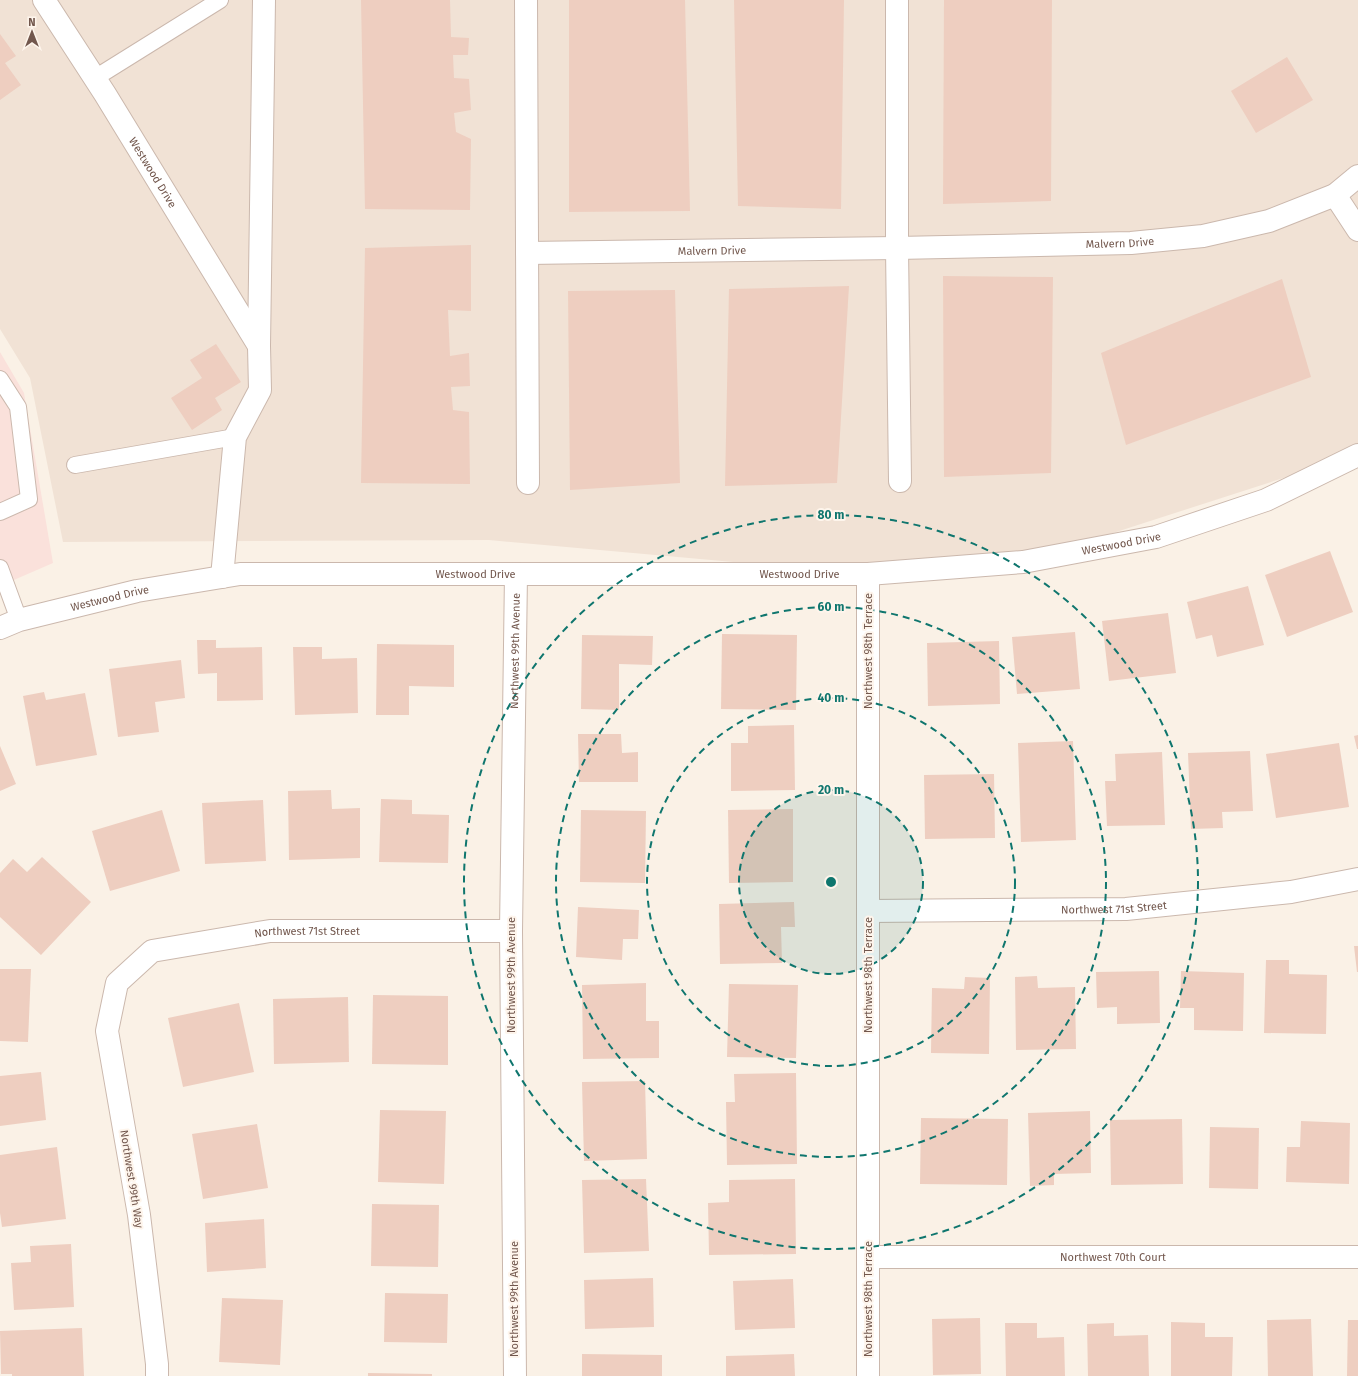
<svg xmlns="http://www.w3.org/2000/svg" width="1358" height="1376" font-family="'Fira Sans',sans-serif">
<rect width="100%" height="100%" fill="#faf1e6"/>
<!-- residential -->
<path fill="#f1e2d5" d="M0,0H1358V454L1023,562L868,574L489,540L63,542L30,378L0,329Z"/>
<!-- commercial -->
<path fill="#fae1db" d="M0,352L24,393L53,563L0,586Z"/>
<!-- building -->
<g fill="#eecec0">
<path d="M361,0H450L451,37L469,38L468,55H453L454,78L469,79L471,110L454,113L456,132L471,139L470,210L365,209Z"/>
<path d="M569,0H685L690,211L569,212Z"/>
<path d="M734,0H844L841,209L738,206Z"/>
<path d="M944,0H1052L1051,201L943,204Z"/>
<path d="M0,34L16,56L5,63L21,85L0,100Z"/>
<path d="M1287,57L1313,100L1256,133L1231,91Z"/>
<path d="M471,245V311L448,310L450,356L469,353L470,386L451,387L453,410L469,412L470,484L361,483L365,248Z"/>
<path d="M943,276L1053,277L1051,473L944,477Z"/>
<path d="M1282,279L1311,377L1126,445L1101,353Z"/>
<path d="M849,286L837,483L725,486L729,289Z"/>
<path d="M675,290L680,483L570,490L568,291Z"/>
<path d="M216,344L241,382L215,398L222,410L192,430L171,398L202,378L190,360Z"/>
<path d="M1330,551L1353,612L1287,637L1265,575Z"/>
<path d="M1248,586L1264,645L1217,657L1212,635L1196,639L1187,602Z"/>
<path d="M1168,613L1176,673L1109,681L1102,621Z"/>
<path d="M1075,632L1080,689L1017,694L1012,637Z"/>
<path d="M722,634L797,635L796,710L721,709Z"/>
<path d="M582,635L653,636L652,665L619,664V710L581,709Z"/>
<path d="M197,640H216V648L262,647L263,700L217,701V673L198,674Z"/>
<path d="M999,641L1000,704L928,706L927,643Z"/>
<path d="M377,644L454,645V687L409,686V715H376Z"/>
<path d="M293,647H322V659L357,658L358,713L295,715Z"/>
<path d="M181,660L185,698L155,702L159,732L118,737L109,669Z"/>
<path d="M44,692L46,700L85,693L97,755L36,766L23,696Z"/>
<path d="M794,725L795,790L731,791V743H748V726Z"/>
<path d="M578,734H621L622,753L638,752V782H579Z"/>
<path d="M1358,735V749H1357L1354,736Z"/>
<path d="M1073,741L1076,840L1021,842L1018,743Z"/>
<path d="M1339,743L1349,807L1276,818L1266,754Z"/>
<path d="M0,746L16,784L0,791Z"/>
<path d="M1250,751L1253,811L1222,812L1223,828L1191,829L1188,753Z"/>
<path d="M1162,752L1165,825L1107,826L1105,781H1116L1115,754Z"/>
<path d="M994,774L995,838L925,839L924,775Z"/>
<path d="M331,790L332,809L360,808V858L289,860L288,791Z"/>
<path d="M381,799L412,800V814L449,815L448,863L379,862Z"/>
<path d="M263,800L266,861L205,864L202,803Z"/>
<path d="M793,809V882L729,883L728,810Z"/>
<path d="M162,810L180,871L110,891L92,831Z"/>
<path d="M581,810L646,811L645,883L580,882Z"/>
<path d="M42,857L91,902L41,955L0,917V873L13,859L27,872Z"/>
<path d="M794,902L795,927H781L782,963L720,964L719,904Z"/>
<path d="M578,907L639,910L638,939H623L622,960L576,957Z"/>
<path d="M1354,946H1358V972H1357Z"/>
<path d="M1266,960H1289V974L1327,975L1326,1034L1264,1033Z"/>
<path d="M0,969H31L28,1042L0,1041Z"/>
<path d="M1159,971L1160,1023L1117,1024V1007L1097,1008L1096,972Z"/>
<path d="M1181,971L1244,973L1243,1031L1194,1030V1008H1180Z"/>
<path d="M1037,976L1038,988L1075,987L1076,1049L1016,1050L1015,977Z"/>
<path d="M965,977L990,978L989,1054L931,1053L932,988L964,989Z"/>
<path d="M646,983V1021H659V1058L583,1059L582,985Z"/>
<path d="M729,984L798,985L796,1058L727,1057Z"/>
<path d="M373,995L448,996V1065L372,1064Z"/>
<path d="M348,997L349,1062L274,1064L273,999Z"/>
<path d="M239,1003L254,1072L183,1087L168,1018Z"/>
<path d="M41,1072L46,1120L0,1126V1076Z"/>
<path d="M796,1073L797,1164L727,1165L726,1102H735L734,1074Z"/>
<path d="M645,1081L647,1159L584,1161L582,1082Z"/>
<path d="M380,1110L446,1111L444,1184L378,1182Z"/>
<path d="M1090,1111L1091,1173L1054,1174V1185L1030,1186L1028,1113Z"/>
<path d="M921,1118L1008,1119L1007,1185L920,1184Z"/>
<path d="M1182,1119L1183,1184L1111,1185L1110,1120Z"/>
<path d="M1301,1121L1350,1123L1349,1184L1286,1182L1287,1147H1300Z"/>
<path d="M257,1124L268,1188L203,1199L192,1134Z"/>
<path d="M1210,1127L1259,1128L1258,1189L1209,1188Z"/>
<path d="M57,1147L66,1219L2,1227L0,1213V1155Z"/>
<path d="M646,1179L649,1251L584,1253L582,1180Z"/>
<path d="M795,1179L796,1254L709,1255L708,1203L729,1202V1180Z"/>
<path d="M372,1204L439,1205L438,1267L371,1266Z"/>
<path d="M264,1219L266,1268L207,1272L205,1223Z"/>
<path d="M71,1244L74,1307L14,1310L11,1263L31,1262L30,1246Z"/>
<path d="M653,1278L654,1327L585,1329L584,1280Z"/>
<path d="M793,1279L795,1328L735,1330L733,1281Z"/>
<path d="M385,1293L448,1294L447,1343L384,1342Z"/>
<path d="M222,1298L283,1300L280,1365L219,1362Z"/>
<path d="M980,1318L981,1374L933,1375L932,1319Z"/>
<path d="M1311,1319L1313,1376H1268L1267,1320Z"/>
<path d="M1348,1320H1358V1376H1347Z"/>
<path d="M1171,1322L1205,1323V1337H1233L1232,1376H1171Z"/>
<path d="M1005,1323H1037V1338L1064,1337L1065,1376H1006Z"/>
<path d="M1114,1323V1336L1148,1335L1149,1376H1088L1087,1324Z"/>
<path d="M82,1328L84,1376H12V1374H1L0,1331Z"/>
<path d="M582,1354L662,1355V1376H582Z"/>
<path d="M794,1354L795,1376H726V1356Z"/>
<path d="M368,1373L432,1374V1376H368Z"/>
</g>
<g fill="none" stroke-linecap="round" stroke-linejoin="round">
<defs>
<g id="lane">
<path d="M95,78L220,0"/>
<path d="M0,379L18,407L29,499L0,512"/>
<path d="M75,465L235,437"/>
<path d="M0,568L19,620"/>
</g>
<g id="street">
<path id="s1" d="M44,0L105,94L259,346"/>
<path d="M526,0L528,483"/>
<path d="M897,0V248L900,481"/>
<path d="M1335,195L1358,230"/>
<path id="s2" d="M527,253L897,248L1131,243L1203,236L1269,221L1335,195L1358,176"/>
<path d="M868,574V1376"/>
<path d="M222,577L235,437L260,390L259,346L264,0"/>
<path id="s3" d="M0,628L19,620L137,591L240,574H868L1023,562L1156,537L1266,500L1358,455"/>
<path id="s4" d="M868,911L1126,909L1291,892L1358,879"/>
<path id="s5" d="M868,1257H1358"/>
<path id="s6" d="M157,1376V1364L139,1215L107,1031L117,983L152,951L270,931H511"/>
<path id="s7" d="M515,1376L511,931L516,574"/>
</g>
</defs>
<!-- lane casing -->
<use href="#lane" stroke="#cbb8ad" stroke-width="18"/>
<!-- street casing -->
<use href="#street" stroke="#cbb8ad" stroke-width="24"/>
<!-- lane -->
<use href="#lane" stroke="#fff" stroke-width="16"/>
<!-- street -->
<use href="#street" stroke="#fff" stroke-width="22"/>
</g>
<!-- distance rings -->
<circle cx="831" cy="882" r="92" fill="#0f766e" fill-opacity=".12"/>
<g fill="none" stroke="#0f766e" stroke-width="2" stroke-dasharray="7 5">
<circle cx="831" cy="882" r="92"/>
<circle cx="831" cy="882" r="184"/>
<circle cx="831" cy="882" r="275"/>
<circle cx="831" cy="882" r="367"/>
</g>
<g text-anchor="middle" stroke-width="4" stroke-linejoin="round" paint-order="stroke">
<!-- street labels -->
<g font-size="11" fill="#72574d" stroke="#fef5ec">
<text dy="4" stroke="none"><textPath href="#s1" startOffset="204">Westwood Drive</textPath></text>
<text dy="4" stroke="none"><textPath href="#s2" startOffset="593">Malvern Drive</textPath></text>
<text dy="4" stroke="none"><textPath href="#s2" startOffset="185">Malvern Drive</textPath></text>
<text dy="4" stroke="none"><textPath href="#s3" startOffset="1130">Westwood Drive</textPath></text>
<text dy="4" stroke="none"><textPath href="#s3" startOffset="482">Westwood Drive</textPath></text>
<text dy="4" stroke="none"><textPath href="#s3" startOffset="806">Westwood Drive</textPath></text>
<text dy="4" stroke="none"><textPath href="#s3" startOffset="114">Westwood Drive</textPath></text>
<text dy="4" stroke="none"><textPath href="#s7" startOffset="725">Northwest 99th Avenue</textPath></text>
<text transform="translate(868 651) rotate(-90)" y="4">Northwest 98th Terrace</text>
<text dy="4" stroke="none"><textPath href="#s4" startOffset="246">Northwest 71st Street</textPath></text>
<text dy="4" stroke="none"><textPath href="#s6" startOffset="602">Northwest 71st Street</textPath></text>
<text transform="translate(511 975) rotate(-90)" y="4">Northwest 99th Avenue</text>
<text transform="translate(868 975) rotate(-90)" y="4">Northwest 98th Terrace</text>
<text transform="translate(132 1179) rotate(81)" y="4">Northwest 99th Way</text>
<text dy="4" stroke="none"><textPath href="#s5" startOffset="245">Northwest 70th Court</textPath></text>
<text transform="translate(514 1299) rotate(-90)" y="4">Northwest 99th Avenue</text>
<text transform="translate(868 1299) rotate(-90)" y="4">Northwest 98th Terrace</text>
</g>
</g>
<circle cx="831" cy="882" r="6" fill="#0f766e" stroke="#fef5ec" stroke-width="2"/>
<g font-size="12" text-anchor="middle" font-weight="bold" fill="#0f766e" stroke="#fef5ec" stroke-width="4" stroke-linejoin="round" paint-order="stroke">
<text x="831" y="519">80 m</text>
<text x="831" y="611">60 m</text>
<text x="831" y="702">40 m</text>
<text x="831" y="794">20 m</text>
</g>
<!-- north arrow -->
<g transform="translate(32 32)" stroke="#fef5ec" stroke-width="3" paint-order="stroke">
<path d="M0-3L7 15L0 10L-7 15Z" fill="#72574d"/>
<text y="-6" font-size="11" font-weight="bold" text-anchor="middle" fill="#72574d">N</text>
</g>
</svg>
